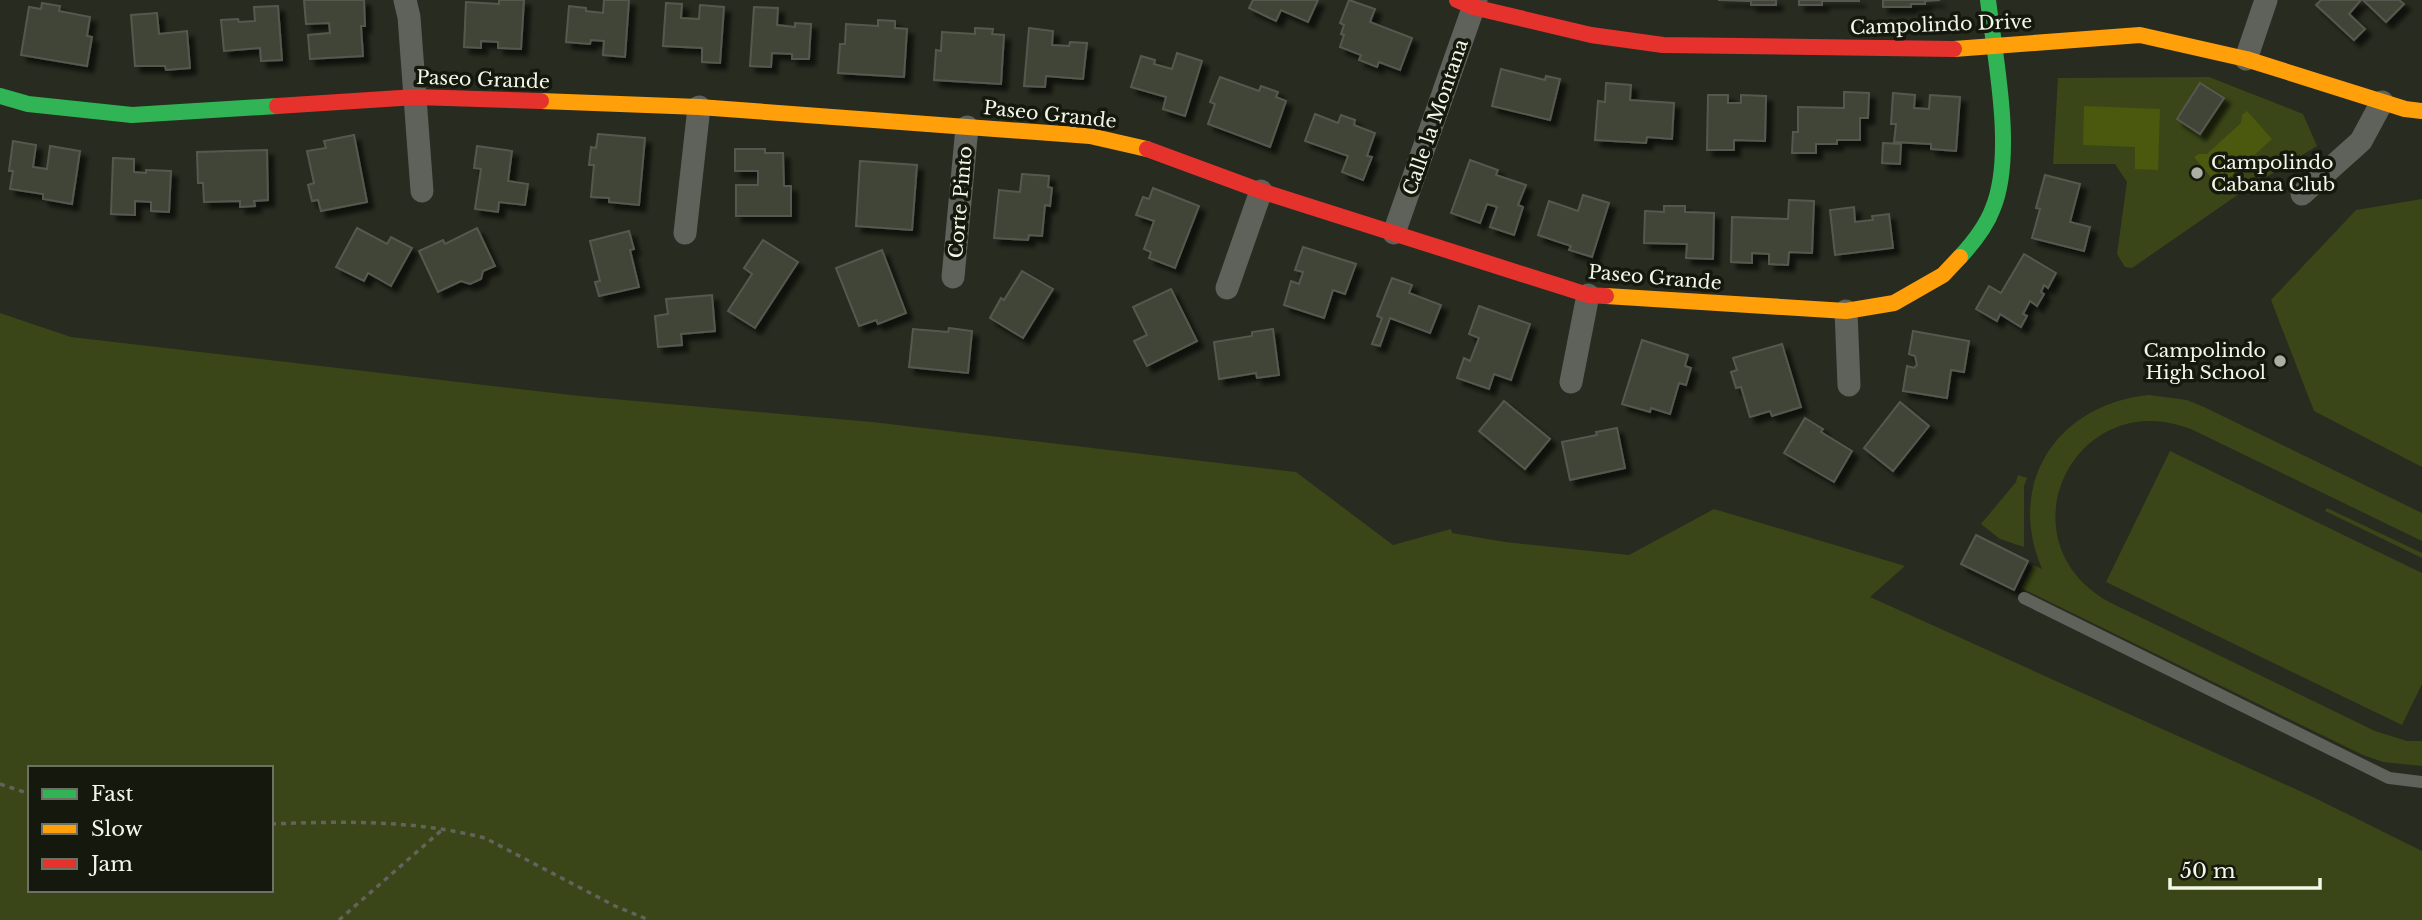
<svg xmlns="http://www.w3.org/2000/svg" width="2422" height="920" font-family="'Libre Baskerville',serif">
<defs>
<filter id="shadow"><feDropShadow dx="6" dy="6" stdDeviation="2" flood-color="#0009"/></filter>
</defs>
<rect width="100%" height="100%" fill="#282b1f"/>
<!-- green -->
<g fill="#3a4617" fill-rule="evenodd">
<path d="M2209,77L2303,114L2317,146L2239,194L2132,268L2125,267L2117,254L2127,182L2115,164H2053L2058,78Z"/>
<path d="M2422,199V467L2314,411L2271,300L2356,210Z"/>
<path d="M0,313L71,337L580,396L872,422L1296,472L1393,545L1451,529L1452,533L1505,542L1629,555L1714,509L1905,566L1870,597L2313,797L2422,851V920H0ZM30,768H271V890H30Z"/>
<path d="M2149,395L2187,400L2204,407L2422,513V541L2193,430C2076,382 1998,540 2109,602L2375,731L2407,741H2422V766L2383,762L2363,755L2021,588L2033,565L2042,569C2005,483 2058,404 2149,395Z"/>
<path d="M2170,451L2422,573V684L2402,725L2106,582Z"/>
<path d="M2018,475L2027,478L2024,486V547L2000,539L1981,524L2016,482Z"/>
<path d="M2327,508L2422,553V558L2325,511Z"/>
</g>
<!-- water -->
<g fill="#4a590e">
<path d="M2084,106L2160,109L2158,170L2135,169V147L2083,145Z"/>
<path d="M2247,111L2272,139L2219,187L2194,157L2199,154H2207L2241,123L2242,115Z"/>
</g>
<!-- building -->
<g fill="#414439" stroke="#56594f" stroke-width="2" filter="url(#shadow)">
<path d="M304,0H364L365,26H361L363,56L310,59L308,35L330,33L329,23L306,24Z"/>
<path d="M499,0H524L521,49L498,48V42L481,41V48L464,47L466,2L499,4Z"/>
<path d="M604,0H629L625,57L603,55L604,41L591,40L590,44L566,42L569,6L586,8V11L603,13Z"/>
<path d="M1253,0H1318L1308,22L1281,10L1276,21L1249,8Z"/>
<path d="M1349,0L1375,9L1370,22L1412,38L1400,70L1379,62L1377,67L1359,60L1361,55L1340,47L1344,35L1341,34L1344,25L1340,23Z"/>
<path d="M1718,0H1776V5H1751V1Z"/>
<path d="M1799,0H1859V1H1822V5H1799Z"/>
<path d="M1883,0H1940L1925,1V4H1911V7H1883Z"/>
<path d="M2321,0H2361L2349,14L2365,29L2354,40L2316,5Z"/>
<path d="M2363,0H2399L2404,4L2386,22Z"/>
<path d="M42,3L60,6L59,11L90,17L87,36L92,37L87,66L21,55L29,7L41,9Z"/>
<path d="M666,3L682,4L681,18L699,19L700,5L724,7L720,63L702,62V48L663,46Z"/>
<path d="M278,6L282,60L261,61L260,48L224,51L221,20L238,19L239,22L255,21L254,7Z"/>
<path d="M754,7L778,8L777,25L795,27V23L811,24L809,59H792V54L772,53L771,67L750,66Z"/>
<path d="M157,13L159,34L187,31L190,68L166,70L165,66H135L131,15Z"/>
<path d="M878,20L895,21V28L907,29L904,77L838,73L840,44H845L846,24L878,26Z"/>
<path d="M975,28L993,29L992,34L1004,35L1001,84L934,80L936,50L941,51L942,32L975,34Z"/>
<path d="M1029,28L1053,31L1052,45L1069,46L1070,42L1087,43L1083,79L1046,76L1045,87L1024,86Z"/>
<path d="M1177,53L1202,61L1185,116L1163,109L1166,97L1131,87L1141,56L1155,60L1154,64L1172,69Z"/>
<path d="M1501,69L1545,80L1546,76L1560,79L1550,120L1492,106Z"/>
<path d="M1220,77L1259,91L1261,86L1278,92L1276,97L1286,101L1270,147L1208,124L1215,104L1210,102Z"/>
<path d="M1606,83L1631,85L1630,100L1674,103L1672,139L1647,137L1646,143L1595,140L1598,101L1605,102Z"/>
<path d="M2200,83L2224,98L2200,134L2177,119Z"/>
<path d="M1844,92L1869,93L1868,118H1860V140H1837V144H1816V153H1792L1793,132H1798V107L1844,108Z"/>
<path d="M1893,93L1915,95L1914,108L1929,109L1930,95L1960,97L1956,151L1931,149V144L1894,142L1896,124H1891Z"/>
<path d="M1708,95H1728V103H1741V95L1766,96L1765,141L1734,140V150H1707Z"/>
<path d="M1315,114L1338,123L1341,115L1355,120L1354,125L1375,133L1367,156L1372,157L1363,180L1342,172L1348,156L1305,141Z"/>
<path d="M598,134L645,138L639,205L609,202V198L591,197L594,165H589L591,147L596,148Z"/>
<path d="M354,135L367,202L321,211L318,200L312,201L308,185L314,183L307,151L326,148L324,141Z"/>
<path d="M13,141L36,145L33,167L47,169L50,146L80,151L72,204L43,199V194L10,189L13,171H9Z"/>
<path d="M1883,143L1901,144L1900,164L1882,163Z"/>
<path d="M477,146L512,151L508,181L528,184L525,205L499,202L498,212L475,209L481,169L474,168Z"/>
<path d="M735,149H765V153H783L784,186H791V216H736V185H758V171H735Z"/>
<path d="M267,150L268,200L254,201L255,206L240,207V201L204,202L203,183H198L197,152Z"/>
<path d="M113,158L134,159V172L146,173V170L171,171L169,212L151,211V202L135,201V215L111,214Z"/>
<path d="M1470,160L1498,170L1496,175L1526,185L1518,205L1523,207L1514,235L1490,227L1497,207L1487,204L1480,223L1451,213Z"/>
<path d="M860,161L917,165L912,230L856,226Z"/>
<path d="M1022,174L1049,176L1048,187L1052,188L1050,206L1045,205L1042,236L1029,235L1028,240L994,238L999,190L1020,192Z"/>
<path d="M2045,175L2080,184L2070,222L2090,227L2084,251L2032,238L2040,209L2036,208Z"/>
<path d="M1153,188L1199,206L1175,268L1149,258L1151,252L1144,249L1154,221L1136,215L1143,197L1149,199Z"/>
<path d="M1583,195L1609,203L1592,257L1569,250L1571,246L1538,235L1549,201L1578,211Z"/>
<path d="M1789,200L1814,201L1812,253L1789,252L1788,265L1769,264V254L1752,253V263L1731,262L1732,217L1788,219Z"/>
<path d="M1664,206H1685V212L1714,213L1713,259L1686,258L1687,244L1644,243L1645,211L1664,212Z"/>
<path d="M1854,207L1855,222L1873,220L1872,216L1889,214L1893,248L1835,255L1830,210Z"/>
<path d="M357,228L387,244L391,237L412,248L391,286L368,273L364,281L336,267Z"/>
<path d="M477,228L495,266L483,271L481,279L470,284L461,281L438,292L419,251L443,240L445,244Z"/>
<path d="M629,231L634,249L630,250L639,287L599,296L595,282L600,281L590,241Z"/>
<path d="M763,240L798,262L755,328L728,311L752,274L744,268Z"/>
<path d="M1303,247L1356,264L1345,294L1333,290L1324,318L1284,305L1291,281L1299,284L1303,272L1295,270Z"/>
<path d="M882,250L906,313L878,324L876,320L859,326L836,268Z"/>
<path d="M2024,254L2056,273L2048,288L2044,285L2041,292L2044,294L2037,306L2030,301L2023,314L2027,316L2021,327L2000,314L1997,321L1976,309L1989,286L2001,293Z"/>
<path d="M1022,271L1053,289L1023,338L990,318L1001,298L1004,300Z"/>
<path d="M1392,278L1412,285L1409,293L1441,305L1430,333L1390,318L1380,346L1372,344L1382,318L1377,316Z"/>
<path d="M1171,289L1197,341L1147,366L1134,341L1147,335L1133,307Z"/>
<path d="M712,295L715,331L681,334L682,345L658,347L655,316L668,314L666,299Z"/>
<path d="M1479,306L1530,324L1511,380L1494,374L1489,389L1457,378L1464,358L1470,361L1479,338L1469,334Z"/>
<path d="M949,328L972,331L968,373L909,367L913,329L948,332Z"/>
<path d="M1273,329L1279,375L1257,378L1256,373L1219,379L1214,342L1252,336V332Z"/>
<path d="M1913,331L1969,341L1964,372L1951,370L1947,398L1903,391L1907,366L1914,368L1917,365L1915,356L1909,354Z"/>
<path d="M1642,340L1688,355L1685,366L1691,368L1686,385L1679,383L1670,414L1651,408L1650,412L1622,404Z"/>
<path d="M1782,344L1801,407L1772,416L1770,411L1750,417L1741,387L1736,388L1731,372L1737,370L1733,358Z"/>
<path d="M1504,401L1550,439L1525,469L1479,431Z"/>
<path d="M1900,402L1929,426L1893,471L1864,448Z"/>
<path d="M1805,418L1823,429L1821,432L1852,451L1834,482L1784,453Z"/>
<path d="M1617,428L1625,468L1570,480L1562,442L1597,435L1596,432Z"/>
<path d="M1976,535L2028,561L2014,590L1961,564Z"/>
</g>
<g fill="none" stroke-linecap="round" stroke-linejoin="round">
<!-- path -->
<g stroke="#61635c" stroke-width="3.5" stroke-dasharray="5 5" stroke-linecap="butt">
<path d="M0,784L30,794"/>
<path d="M271,824C343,821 415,820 485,838L615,906L649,920"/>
<path d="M339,920L443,829"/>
</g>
<!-- lane -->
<path stroke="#5f615b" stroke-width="12" d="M2024,598L2389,778L2422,782"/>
<!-- street -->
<g stroke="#5f615b" stroke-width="23">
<path d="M405,0L409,17L422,191"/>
<path d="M2246,59L2266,0"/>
<path d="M2302,194L2361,141L2382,102"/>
<path d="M685,233L699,107"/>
<path d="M1394,233L1476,0"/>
<path d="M953,277L967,127"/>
<path d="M1227,288L1261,191"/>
<path d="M1846,311L1849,385"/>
<path d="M1571,382L1588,295"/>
</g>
<!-- fast -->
<g stroke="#30b455" stroke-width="16">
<path d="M0,96L28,104L132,115L277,106"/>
<path d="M1960,257C1974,242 1986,227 1993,208C2015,154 1995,58 1988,0"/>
</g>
<!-- slow -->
<g stroke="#ff9f0a" stroke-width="16">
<path d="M1954,49L2140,35L2246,59L2405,109L2422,111"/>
<path d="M541,101L699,107L1090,136L1147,149"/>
<path d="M1606,296L1846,311L1894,303L1943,275L1960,257"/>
</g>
<!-- jam -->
<g stroke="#e5322d" stroke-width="16">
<path d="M1457,0L1473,7L1591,35L1663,45L1954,49"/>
<path d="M277,106L416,97L541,101"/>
<path d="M1147,149L1261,191L1588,295L1606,296"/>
</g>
</g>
<!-- markers -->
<g fill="#abb0a2" stroke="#15180d" stroke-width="2.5">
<circle cx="2197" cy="173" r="7"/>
<circle cx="2280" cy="361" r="7"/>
</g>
<g text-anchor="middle" stroke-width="7" stroke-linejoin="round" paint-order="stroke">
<!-- street labels -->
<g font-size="19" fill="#f2f7e8" stroke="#15180d">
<text transform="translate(1941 24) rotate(-2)" y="7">Campolindo Drive</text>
<text transform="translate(483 79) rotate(2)" y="7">Paseo Grande</text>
<text transform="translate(1050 114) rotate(6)" y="7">Paseo Grande</text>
<text transform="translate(1435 117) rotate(-71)" y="7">Calle la Montana</text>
<text transform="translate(960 202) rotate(-85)" y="7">Corte Pinto</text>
<text transform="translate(1655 277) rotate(5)" y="7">Paseo Grande</text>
</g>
<!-- poi labels -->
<g font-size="19" fill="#f2f7e8" stroke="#15180d" text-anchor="start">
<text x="2211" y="169">Campolindo<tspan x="2211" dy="22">Cabana Club</tspan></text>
<text x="2266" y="357" text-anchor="end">Campolindo<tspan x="2266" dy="22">High School</tspan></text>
</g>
</g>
<!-- legend -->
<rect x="28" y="766" width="245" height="126" fill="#15180d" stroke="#6d7165" stroke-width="2"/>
<rect x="42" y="789" width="35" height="10" fill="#30b455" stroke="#6d7165" stroke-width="2"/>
<text x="91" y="801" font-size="21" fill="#f2f7e8">Fast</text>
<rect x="42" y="824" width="35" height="10" fill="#ff9f0a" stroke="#6d7165" stroke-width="2"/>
<text x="91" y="836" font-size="21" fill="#f2f7e8">Slow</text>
<rect x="42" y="859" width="35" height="10" fill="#e5322d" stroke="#6d7165" stroke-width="2"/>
<text x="91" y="871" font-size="21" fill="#f2f7e8">Jam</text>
<!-- scale -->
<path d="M2170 878v10h150v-10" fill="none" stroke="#f2f7e8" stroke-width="3.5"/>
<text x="2180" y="878" font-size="21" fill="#f2f7e8" stroke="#15180d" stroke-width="5" paint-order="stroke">50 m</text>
</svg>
